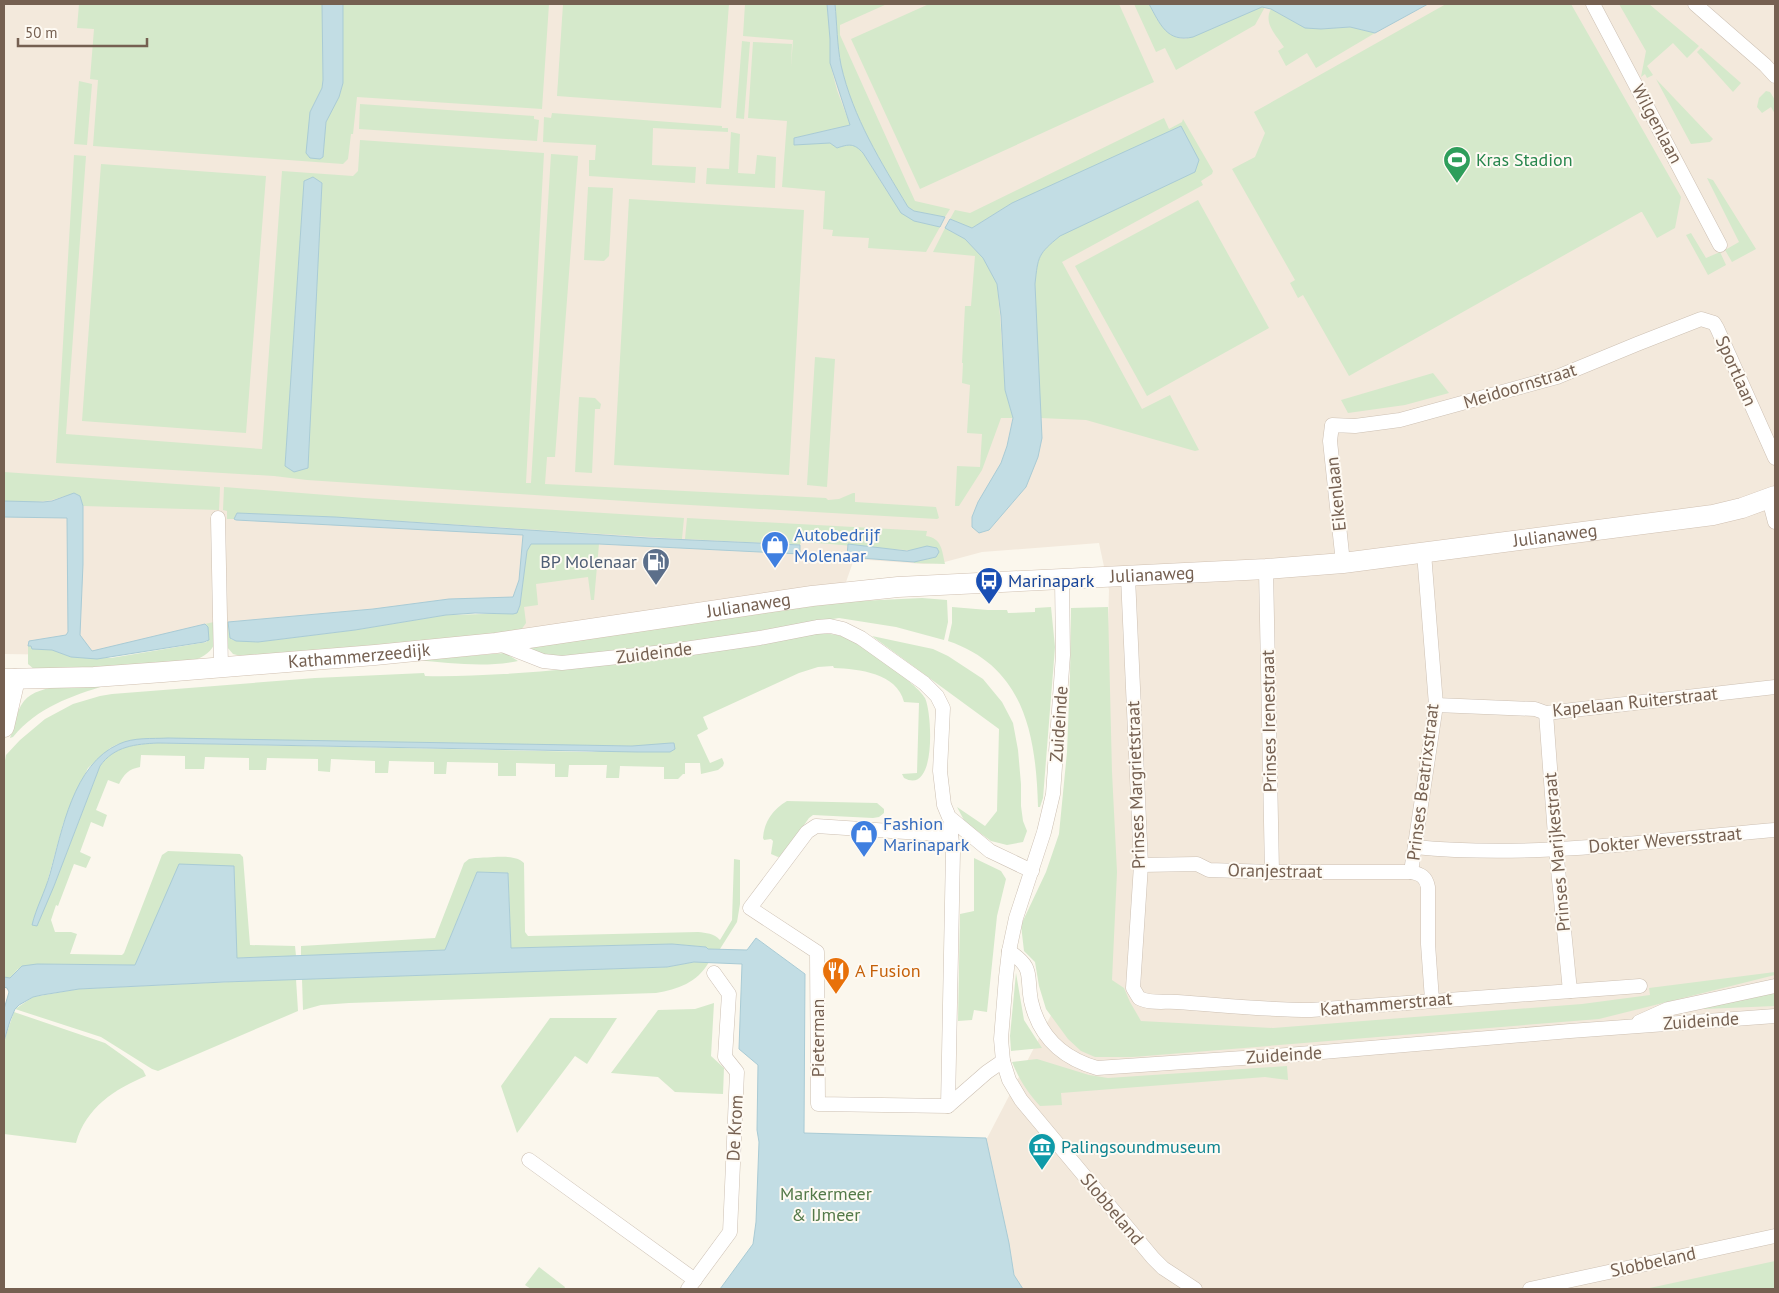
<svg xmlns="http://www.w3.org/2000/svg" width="1779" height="1293" font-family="'PT Sans',sans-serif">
<rect width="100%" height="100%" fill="#fbf7ed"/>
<!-- residential -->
<path fill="#f3e9dc" d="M4,4H1775V1289H1000L982,1148L1100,921L1109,590L1099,543L982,552L941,563L924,564L854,559L846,582L519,631L501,607L73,655L4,654Z"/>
<!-- green -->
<g fill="#d5e9cb" fill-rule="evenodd">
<path d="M79,4H322L323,80L322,88L310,112L323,157L326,122L339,97L343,83V4H549L542,109L357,97L353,134H351L348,159L343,164L93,146L98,80L90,79L94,29L77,28Z"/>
<path d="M563,4H729L721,108L557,96Z"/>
<path d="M745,4H827L830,39V63L837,90L850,125L794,138L830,143L837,148L850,143L856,145L863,153L888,193L914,221L940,227L926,252L868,248L869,238L832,236L833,230L823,229L825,191L782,187L787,121L748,118L753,42L792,44L791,67L793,40L743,36Z"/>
<path d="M835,4H887L840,25V35L915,201L950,209L945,217L914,211L908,207C881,162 853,118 841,65C837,45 837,24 835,4Z"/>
<path d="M929,4H1119L1154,82L920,189L851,39Z"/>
<path d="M1134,4H1149C1157,19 1165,38 1185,39L1225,23L1257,8L1265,7L1255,25L1176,70L1165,48L1156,52Z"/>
<path d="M1446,4H1571L1681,197L1675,228L1657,238L1642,212H1641L1349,376L1303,295L1298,298L1290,283L1295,280L1232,169L1255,157L1265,133L1254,112Z"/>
<path d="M1619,4H1649L1699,46L1687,58L1673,43L1647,66L1653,75L1647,78L1645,74L1641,77L1646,51Z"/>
<path d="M1271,9L1296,23L1321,29L1350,27L1375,33L1316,68L1307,53L1286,66L1278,51L1284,47C1276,35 1263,23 1271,9Z"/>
<path d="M742,41L750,42L744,119L736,118Z"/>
<path d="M1701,48L1741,83L1733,92L1697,52Z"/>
<path d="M1656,79L1713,139L1710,142L1691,144Z"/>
<path d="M79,81L92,84L87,145L74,144Z"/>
<path d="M1766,91L1770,92L1775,100V114L1771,107L1762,113L1757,107L1759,98Z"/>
<path d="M360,104L534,116V119L539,120L537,141L359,129Z"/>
<path d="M552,113L722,126V128H728V132L653,128L652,165L696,167L695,183L589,176V160H595L596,145L543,142L544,117L551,118Z"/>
<path d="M1164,118L1169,129L1182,122L1183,119L1213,171L1212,174L1201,181L1203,185L1062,262L1142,409L1170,395L1199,450L1195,451L1086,420L1040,418L1035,284C1038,256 1038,254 1060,236L1012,203L972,228L950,219L955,210L970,213Z"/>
<path d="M731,132L740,134L738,173L755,174L757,155L776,157L775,188L706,184L707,168L729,169Z"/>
<path d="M360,140L544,153L526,483H531L551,154L578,156L555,457H547L545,484L826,498L828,500L839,499L853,493H855V502L936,507L939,518L937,519L655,503L307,480L274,476L56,463L74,155L86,156L66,434L262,449L282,171L353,176L358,171ZM313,177L322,183L307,467L285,466L304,182Z"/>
<path d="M101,164L266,176L246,433L82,421Z"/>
<path d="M1707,178L1713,180L1756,249L1732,262L1725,250L1739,242Z"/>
<path d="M588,187L613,188L609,256L604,261L584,260Z"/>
<path d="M629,199L804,210L789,475L614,465Z"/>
<path d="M1198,200L1269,328L1147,396L1075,266Z"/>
<path d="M945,228L965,239L983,258L997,284L1000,316L1005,390L1013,418H1001L982,470L959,506H955L957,466L980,467L982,434L967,433L970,385L962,383L963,363H962L965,306H971L975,256L933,252Z"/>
<path d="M1691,233L1706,258L1720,252L1726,265L1708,275L1686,235Z"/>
<path d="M815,357L835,359L827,487L807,485Z"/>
<path d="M1433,373L1449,393L1405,405L1348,413L1341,400Z"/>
<path d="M579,397L595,398L601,404L600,409H595L592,473L575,472Z"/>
<path d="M4,472L220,487L219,510L83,506L80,496C65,493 59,500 45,501C31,503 17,501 4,501Z"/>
<path d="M224,487L364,498L684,518L682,539L335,517L237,513L234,519H227V511L223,510Z"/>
<path d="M687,518L927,531L926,536C942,538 942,551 945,564L914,563V562L935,557L938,549C923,544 919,551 905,550C870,548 836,544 801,542L800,545L685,539Z"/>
<path d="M531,544H599L594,600H591L588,577L536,584L538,605L524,607L526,623L521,630L444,640L245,657L233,654L227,647L226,623L228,622L229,635L232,640L258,642L355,630L446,615L517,613L520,605L527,551Z"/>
<path d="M922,598L947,600L948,622L944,640L896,627L839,618L652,648L556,658L532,651L531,649L533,647L820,605L859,601Z"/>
<path d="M952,607L988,610H1007L1008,613L1035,612V608L1051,607L1055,647L1043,798L1040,807H1038C1036,736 1025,667 948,641L952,623Z"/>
<path d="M1108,607L1112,772L1117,872L1112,980L1124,988L1130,1002L1141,1021L1273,1028L1582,1004L1650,995L1649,988L1775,972V975L1599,1019L1133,1057H1095L1081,1051L1068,1039L1046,1009L1039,986L1035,962L1024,951L1021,925L1046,872L1059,834L1067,752L1070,676L1071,608Z"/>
<path d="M214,622V645C209,654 201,658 192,661L134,666L35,670L28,664V646H31L33,649L52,650L71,657L111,658L207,642V625L205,624Z"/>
<path d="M820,633C829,634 838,634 846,638C861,644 919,685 925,698C932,712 937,796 904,778L902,774L917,773L919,703L904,702C897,673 859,669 834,668L833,666L818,667L799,673L703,717L708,729L697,735L710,763L722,758L724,763L723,766L718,770L701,774L700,763H685V774H683L678,779H664V767L620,766L619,778H606L607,765H569L568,777H555V764L516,763V776H498V763L447,762L446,774H434V762L389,761L388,773H375V761L331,759L330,772L318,771V759L267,758L266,770H249V758L205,757L204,769H185V756L141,755L140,767C129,769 124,774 119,784L108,780L96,810L107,815L103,827L91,822L80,852L91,857L86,868L74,864L58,906L56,905L51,920L55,932H71L77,934L70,954L122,955L124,953L162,855L168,851L240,854L243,857L250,945L295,946L296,956L236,958L234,866L135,965L53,964L18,969L10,978L4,977V766L6,755L20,740L45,719L73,704L100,696L112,694L315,678L424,673L425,676C451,677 478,675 504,674C611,668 715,650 820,633ZM134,740L632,746H644L592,752L158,743C136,744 114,746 100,766L54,886L32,924L44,894L63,824L73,799L88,768L110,748L118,744Z"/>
<path d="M872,636L933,649L948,656L983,679L1002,702L1013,723L1018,750L1021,784V806L1023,821L1027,831L1023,842L1007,845L991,841L965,822L957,807L985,826L997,811L999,729Z"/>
<path d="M505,653L518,661C485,668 450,663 416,660Z"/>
<path d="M107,685C71,696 38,707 13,737L10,738C14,726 16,711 24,701C39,682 85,686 107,685Z"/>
<path d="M787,801L877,803L884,809V813L879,817L873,818L813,815L809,818L782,856L778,857L771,854L773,841L771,839L764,840L763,838C764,822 773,809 787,801Z"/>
<path d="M475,858C489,858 514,853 524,863L525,932L528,936L698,932C706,933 714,933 720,940L732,920L734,859L740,860V904L737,922L720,949H708L705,947L672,944L511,948L508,873L477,872L445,950L301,956V946L435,938L464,863L469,859Z"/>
<path d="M974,858L1001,871L1006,879L997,916L987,1012L974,1010L972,1020L958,1021L960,914L974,911Z"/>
<path d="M694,962H709C697,983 678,989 656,993L349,1003L321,1005L303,1010L302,979L667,967Z"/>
<path d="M1016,973L1024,1020L1042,1048L1011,1051L1010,1036Z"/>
<path d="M296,979L298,1011L158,1071L152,1069L101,1037L15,1009L33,997L79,989Z"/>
<path d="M1775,992V1006L1704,1009V1007Z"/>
<path d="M714,1003L711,1056L724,1068L723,1094L675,1092L658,1077L611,1073L658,1010L695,1009Z"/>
<path d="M14,1012L105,1043L143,1070L146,1076C115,1089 86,1107 76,1143L4,1134V1041Z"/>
<path d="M550,1018H617L587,1064L575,1056L517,1133L501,1086Z"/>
<path d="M1037,1059L1089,1075L1108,1078L1287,1066L1288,1080L1265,1077L1061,1093L1062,1105L1040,1106C1027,1092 1019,1079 1012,1062Z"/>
<path d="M1775,1261V1289H1645Z"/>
<path d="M539,1267L565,1287L564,1289H531L525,1285Z"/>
</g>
<!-- water -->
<g fill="#c2dde4" stroke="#a9cbd5">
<path d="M322,4H343V83L339,97L326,122L323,157L320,159L310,158L306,153L310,112L322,88L323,80Z"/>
<path d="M827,4H835C837,24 837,45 841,65C853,118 881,162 908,207L914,211L945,217L940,227L914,221L901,213L863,153C854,143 849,144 837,148L830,143L794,145V138L850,125L830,63V39Z"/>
<path d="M1149,4H1428L1375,33L1350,27L1321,29L1305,28L1271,9L1262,7L1193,37C1167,43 1160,24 1149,4Z"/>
<path d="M1181,126L1199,160L1195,172L1060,236C1038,254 1038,256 1035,284L1042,438L1038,457L1026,487L989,530L979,533L972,527V517L978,502L1001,463L1007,446L1013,418L1005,390L1001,316L997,284L983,258L965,239L945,228L950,219L972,228L1012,203Z"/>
<path d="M313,177L322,183L308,468L294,472L285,466L304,181Z"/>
<path d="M74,493L80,496L83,506V564L80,635L92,651L205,624L208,627L209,640L204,642L97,659L71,657L52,650L32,649L31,646H28L29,641L66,635L68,632L67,518L4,517V501L43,502L52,501Z"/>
<path d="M237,513L335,517L648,538L800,545V554L599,544H531L527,551L520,605L517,613L513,614L475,613L446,615L355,630L258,642L236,641L230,638L228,622L373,609L449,599L513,597L519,580L523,535L236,520L234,519Z"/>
<path d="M848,544L907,551L927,546L937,548L939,552L936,557L914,562L847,557Z"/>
<path d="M168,738L632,746L671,743H674L675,749L670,752H638L158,743C136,744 114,746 100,766L54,886L37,926L32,925C36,908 45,892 50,874C62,831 73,764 119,744C134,737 152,739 168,738Z"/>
<path d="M179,864L234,866L237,958L445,950L477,872L508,873L511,948L672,944L706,947L708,949L747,950L756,938L805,974L804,1133L986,1138L1009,1243L1014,1275L1023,1289H720L753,1244L756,1222L759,1142L757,1130L758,1065L739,1049L742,964L694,962L667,967L224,982L79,989L42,995L33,997L19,1005L15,1009L10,1021L4,1041V1009L9,992L7,988L4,987V977L10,978L22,966L37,964L135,965Z"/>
</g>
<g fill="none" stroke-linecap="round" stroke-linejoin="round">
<defs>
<g id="street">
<path d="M1593,4L1720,245"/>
<path d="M1695,4L1765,65L1775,76"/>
<path d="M1769,499L1775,522"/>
<path d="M218,518L221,667"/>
<path d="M1343,563L1330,441L1332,425L1355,426L1400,420L1557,377L1637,344L1701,319L1714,323L1717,328L1775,458"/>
<path d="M1266,569L1272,872"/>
<path d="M1128,577L1141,865L1133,988L1139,998C1150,1004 1165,1001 1177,1002C1222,1005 1266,1010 1311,1010L1640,986"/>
<path d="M1062,579L1063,655L1053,794L1044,832L1016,918L1009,951L1006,977L1001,1039L1003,1061L1009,1080L1021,1100L1153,1258L1163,1268L1195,1289"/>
<path d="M497,643L543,661L562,663L664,652L760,638L817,627L830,626L843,629L861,638L924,683L937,696L943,708L940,771L944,805L949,817L990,851L1032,871"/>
<path d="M1436,705L1535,709L1546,713L1775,687"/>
<path d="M1546,713L1556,849L1570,991"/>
<path d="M951,835L816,826L807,832L750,908L817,952L818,1104L948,1106L987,1072L1003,1061"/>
<path d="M1415,847C1535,859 1656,840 1775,830"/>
<path d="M1141,865L1197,864L1209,870L1272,872H1411C1421,874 1426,877 1428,887V944L1432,1000"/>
<path d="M1411,872L1436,705L1424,553"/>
<path d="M1009,951C1035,969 1026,974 1031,1001C1039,1036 1062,1058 1097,1068L1287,1055L1570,1031L1775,1016"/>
<path d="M1639,1022L1668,1009L1775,986"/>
<path d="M948,1106L953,851L950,826"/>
<path d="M529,1160L695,1280"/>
<path d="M688,1289L730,1232L737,1072L725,1057L729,994L714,973"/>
<path d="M1530,1289L1775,1236"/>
</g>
<g id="secondary">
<path id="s1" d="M4,679L94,677L163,672L375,655L496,643L812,596L898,587L1266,569L1343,563L1713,515L1742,508L1775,496"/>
<path d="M4,727L15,679"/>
</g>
</defs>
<!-- street casing -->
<use href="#street" stroke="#cdc0b3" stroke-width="15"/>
<!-- secondary casing -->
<use href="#secondary" stroke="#d0c0b1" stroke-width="21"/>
<!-- street -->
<use href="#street" stroke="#fff" stroke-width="14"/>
<!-- secondary -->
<use href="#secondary" stroke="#fff" stroke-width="20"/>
</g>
<!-- icons -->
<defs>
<symbol id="stadium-pin" viewBox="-11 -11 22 30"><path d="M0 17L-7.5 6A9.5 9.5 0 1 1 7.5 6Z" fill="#2e9e5b" stroke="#fefaf3"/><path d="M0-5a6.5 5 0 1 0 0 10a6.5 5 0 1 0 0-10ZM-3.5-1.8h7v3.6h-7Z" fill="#fff"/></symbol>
<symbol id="shop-pin" viewBox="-11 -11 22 30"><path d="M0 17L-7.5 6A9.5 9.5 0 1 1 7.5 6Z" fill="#3f7fe0" stroke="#fefaf3"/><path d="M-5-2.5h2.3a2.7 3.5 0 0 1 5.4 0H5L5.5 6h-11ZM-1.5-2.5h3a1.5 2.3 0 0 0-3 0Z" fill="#fff"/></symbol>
<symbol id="fuel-pin" viewBox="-11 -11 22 30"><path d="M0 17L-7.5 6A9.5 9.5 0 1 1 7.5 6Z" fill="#5c6f8a" stroke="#fefaf3"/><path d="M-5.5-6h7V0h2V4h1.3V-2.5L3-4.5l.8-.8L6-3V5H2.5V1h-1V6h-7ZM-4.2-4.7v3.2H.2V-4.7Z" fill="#fff"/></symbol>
<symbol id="bus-pin" viewBox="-11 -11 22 30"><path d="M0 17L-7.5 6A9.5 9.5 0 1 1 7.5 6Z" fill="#1a4fb4" stroke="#fefaf3"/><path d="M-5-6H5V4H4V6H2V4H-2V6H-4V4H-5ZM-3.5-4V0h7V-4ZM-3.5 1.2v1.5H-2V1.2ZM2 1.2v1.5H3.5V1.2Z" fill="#fff"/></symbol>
<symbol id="restaurant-pin" viewBox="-11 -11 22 30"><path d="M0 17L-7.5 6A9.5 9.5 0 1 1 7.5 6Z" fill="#e8710a" stroke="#fefaf3"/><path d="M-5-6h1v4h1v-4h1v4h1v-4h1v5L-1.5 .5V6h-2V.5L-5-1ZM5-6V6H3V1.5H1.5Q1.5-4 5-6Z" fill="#fff"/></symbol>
<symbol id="museum-pin" viewBox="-11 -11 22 30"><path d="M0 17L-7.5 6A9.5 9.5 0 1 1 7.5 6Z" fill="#0f9aa8" stroke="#fefaf3"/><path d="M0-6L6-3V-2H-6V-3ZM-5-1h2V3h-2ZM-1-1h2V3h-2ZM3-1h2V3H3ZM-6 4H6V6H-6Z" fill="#fff"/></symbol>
</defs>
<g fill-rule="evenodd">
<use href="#stadium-pin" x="1441" y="144" width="32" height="43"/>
<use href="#shop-pin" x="759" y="529" width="32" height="43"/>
<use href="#fuel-pin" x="640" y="546" width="32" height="43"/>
<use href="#bus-pin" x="973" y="565" width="32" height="43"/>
<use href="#shop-pin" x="848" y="818" width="32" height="43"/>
<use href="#restaurant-pin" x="820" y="955" width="32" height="43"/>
<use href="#museum-pin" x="1026" y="1131" width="32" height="43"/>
</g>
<g text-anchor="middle" stroke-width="4" stroke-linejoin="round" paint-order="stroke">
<!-- street labels -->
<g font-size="18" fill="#756051" stroke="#fefaf3">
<text transform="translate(1657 124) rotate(62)" y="6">Wilgenlaan</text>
<text transform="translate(1736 371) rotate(66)" y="6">Sportlaan</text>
<text transform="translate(1520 386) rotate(-17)" y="6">Meidoornstraat</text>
<text transform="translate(1336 494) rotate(-96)" y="6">Eikenlaan</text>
<text dy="6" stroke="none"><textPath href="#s1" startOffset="1559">Julianaweg</textPath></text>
<text dy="6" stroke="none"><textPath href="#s1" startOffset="1154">Julianaweg</textPath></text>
<text dy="6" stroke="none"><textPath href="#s1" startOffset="749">Julianaweg</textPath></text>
<text transform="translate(654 653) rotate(-7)" y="6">Zuideinde</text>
<text dy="6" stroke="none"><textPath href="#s1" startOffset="356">Kathammerzeedijk</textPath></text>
<text transform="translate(1635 702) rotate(-6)" y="6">Kapelaan Ruiterstraat</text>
<text transform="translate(1269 721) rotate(-91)" y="6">Prinses Irenestraat</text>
<text transform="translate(1059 724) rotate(-86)" y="6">Zuideinde</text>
<text transform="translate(1423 782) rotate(-83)" y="6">Prinses Beatrixstraat</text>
<text transform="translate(1136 785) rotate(-92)" y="6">Prinses Margrietstraat</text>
<text transform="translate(1665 840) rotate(-5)" y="6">Dokter Weversstraat</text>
<text transform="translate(1557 852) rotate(-95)" y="6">Prinses Marijkestraat</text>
<text transform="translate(1275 871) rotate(1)" y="6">Oranjestraat</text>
<text transform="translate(1386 1004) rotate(-5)" y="6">Kathammerstraat</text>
<text transform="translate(1701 1021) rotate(-4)" y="6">Zuideinde</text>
<text transform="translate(818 1038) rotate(-90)" y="6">Pieterman</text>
<text transform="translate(1284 1055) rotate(-4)" y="6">Zuideinde</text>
<text transform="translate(735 1128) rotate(-87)" y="6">De Krom</text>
<text transform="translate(1112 1209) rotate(50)" y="6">Slobbeland</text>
<text transform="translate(1653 1262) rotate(-12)" y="6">Slobbeland</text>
</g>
<!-- leisure labels -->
<g font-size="18" fill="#27864d" stroke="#fefaf3" text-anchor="start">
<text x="1476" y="166">Kras Stadion</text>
</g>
<!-- shop labels -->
<g font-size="18" fill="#366cbe" stroke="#fefaf3" text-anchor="start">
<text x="794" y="541">Autobedrijf<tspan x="794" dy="21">Molenaar</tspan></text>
<text x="883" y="830">Fashion<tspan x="883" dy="21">Marinapark</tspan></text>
</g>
<!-- service labels -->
<g font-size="18" fill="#4e5e75" stroke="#fefaf3" text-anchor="end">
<text x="637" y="568">BP Molenaar</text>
</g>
<!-- transit labels -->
<g font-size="18" fill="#164399" stroke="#fefaf3" text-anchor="start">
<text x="1008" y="587">Marinapark</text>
</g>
<!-- food labels -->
<g font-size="18" fill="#c56008" stroke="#fefaf3" text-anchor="start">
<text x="855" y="977">A Fusion</text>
</g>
<!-- culture labels -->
<g font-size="18" fill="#0d838f" stroke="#fefaf3" text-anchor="start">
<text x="1061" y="1153">Palingsoundmuseum</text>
</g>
<!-- park labels -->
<g font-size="18" fill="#547a49" stroke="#fefaf3">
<text x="826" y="1200">Markermeer<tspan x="826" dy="21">&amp; IJmeer</tspan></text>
</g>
</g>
<!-- border -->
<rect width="1779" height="1293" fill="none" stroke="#756051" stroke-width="10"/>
<!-- scale -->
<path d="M18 38v8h129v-8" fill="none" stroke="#756051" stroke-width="2.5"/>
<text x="25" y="38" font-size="15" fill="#756051" stroke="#fefaf3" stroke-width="4" paint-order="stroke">50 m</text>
</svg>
